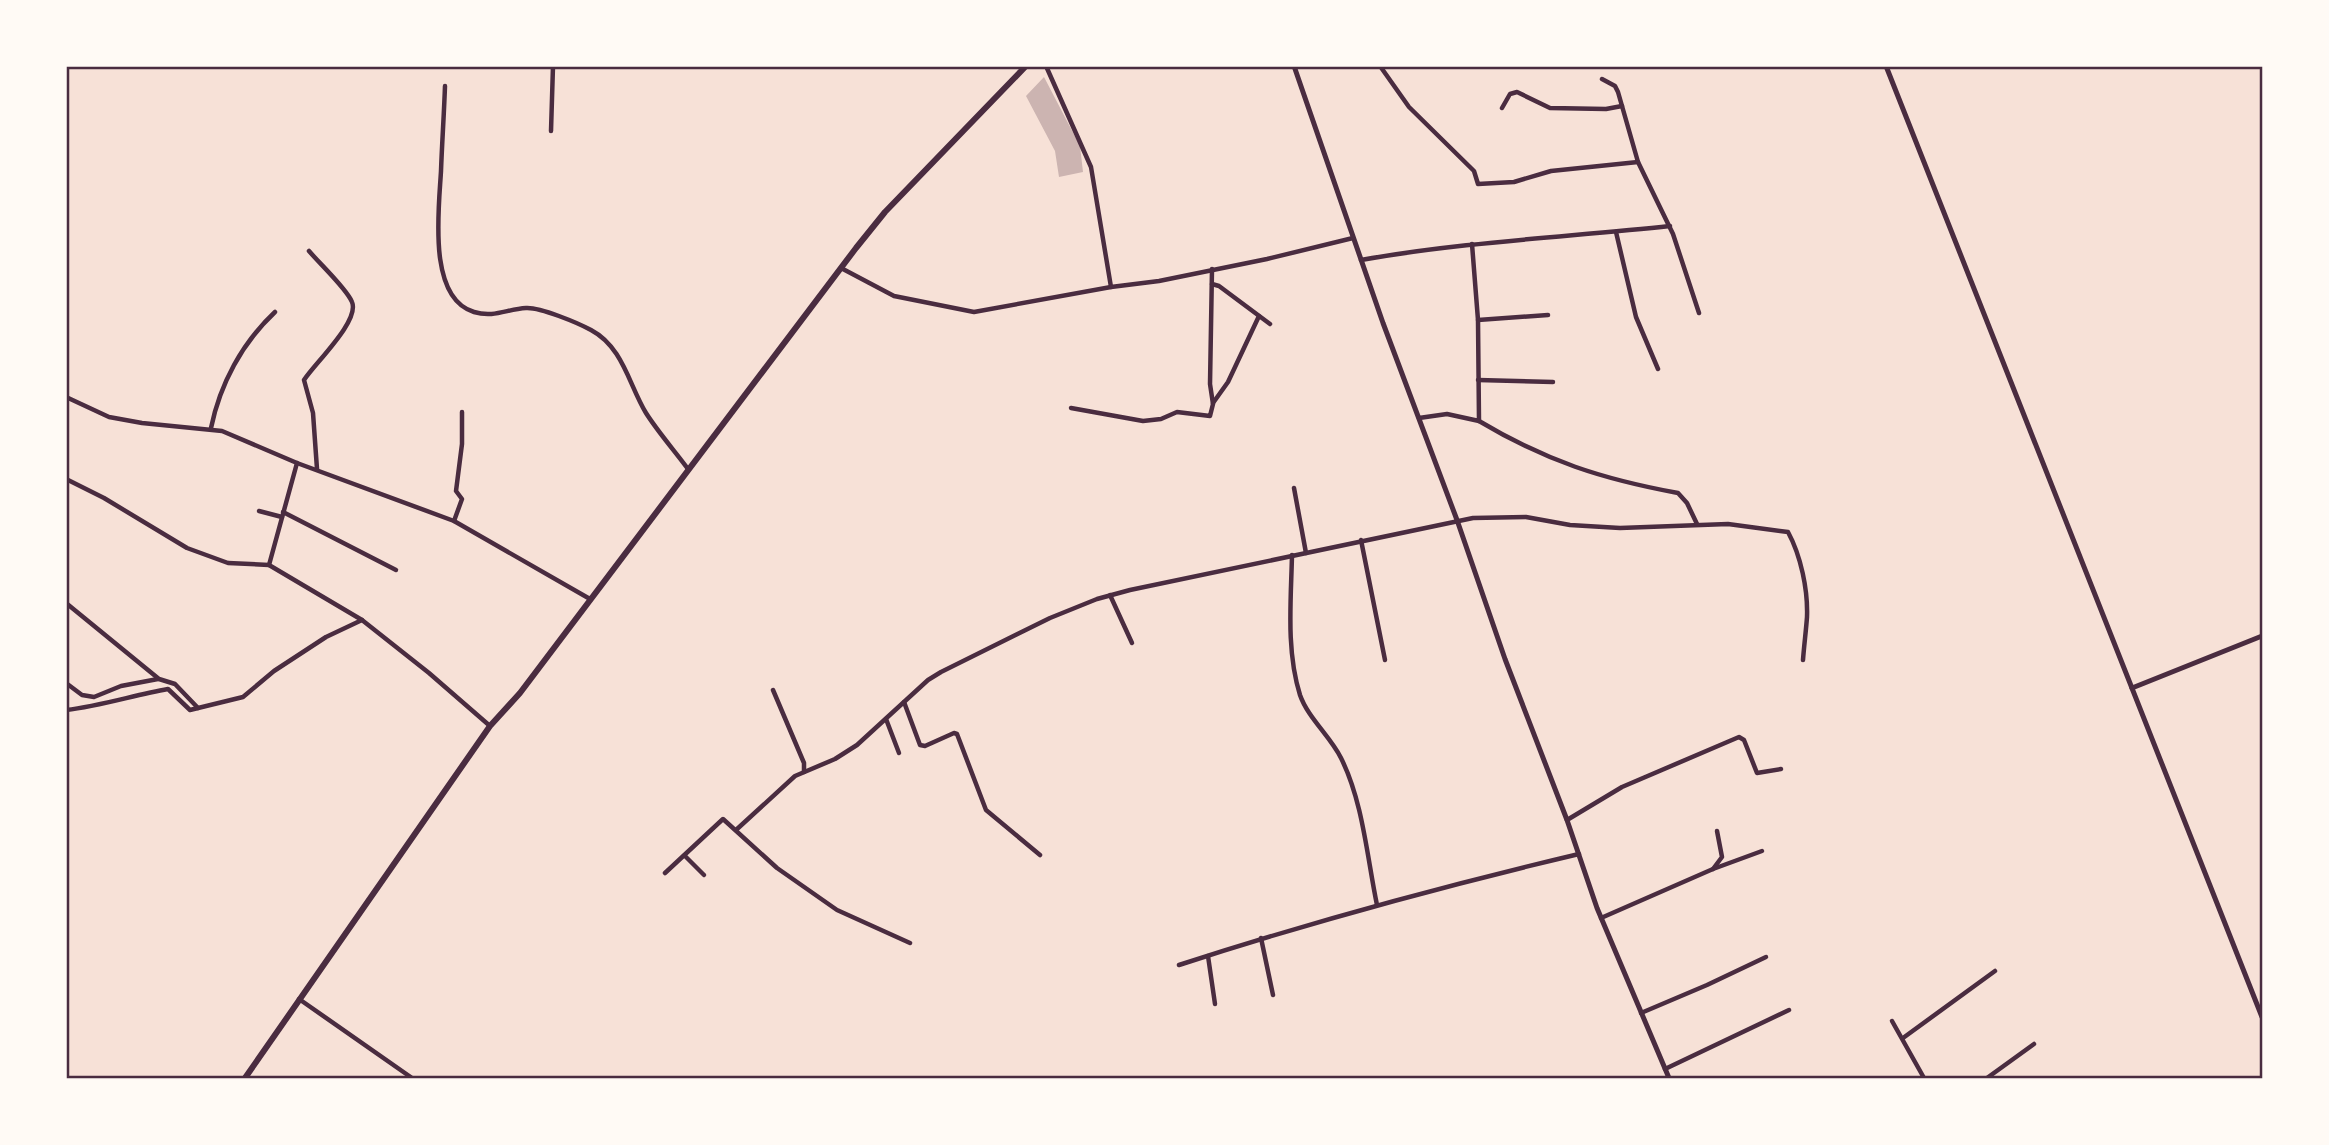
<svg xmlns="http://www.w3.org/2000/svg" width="2329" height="1145" font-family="Lato,sans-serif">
<rect width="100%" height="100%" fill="#f7e1d7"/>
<!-- building -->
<path fill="#ccb4b1" d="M1044,77L1080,146L1083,172L1059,177L1055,151L1026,96Z"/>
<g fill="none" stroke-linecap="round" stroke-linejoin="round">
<!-- minor -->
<g stroke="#4a2c40" stroke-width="4.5">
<path d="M1046,66L1091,167L1111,287"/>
<path d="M1380,66L1409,107L1474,171L1478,184L1514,182L1551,171L1638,162"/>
<path d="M1602,79L1615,86L1618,92L1638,162L1673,234L1699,313"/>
<path d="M445,86C444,115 442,143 441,171C439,208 427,298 474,312C494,318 507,309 526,308C540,307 578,323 591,330C623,347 629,385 646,413C658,432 674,450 688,469"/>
<path d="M1502,108L1510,94L1517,92L1550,108L1606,109L1622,106"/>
<path d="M551,131L553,66"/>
<path d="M1616,232L1636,317L1658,369"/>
<path d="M309,251C319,263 347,289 352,302C360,321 315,363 304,380L313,413L317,469"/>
<path d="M1361,260C1463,242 1567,237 1670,226"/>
<path d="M841,268L894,296L974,312L1111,287L1159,281L1267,259L1353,238"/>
<path d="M1212,284L1219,286L1270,324"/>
<path d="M1478,320L1548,315"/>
<path d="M1478,380L1553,382"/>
<path d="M66,397L109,417L142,423L222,431L297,463L454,521L590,599"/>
<path d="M1213,403L1228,382L1259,316"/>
<path d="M1071,408L1143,421L1161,419L1177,412L1210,416L1213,404L1210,384L1212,269"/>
<path d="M1419,418L1447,414L1479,421L1478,320L1472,244"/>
<path d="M1479,421C1546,461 1602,479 1678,493L1687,503L1697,524"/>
<path d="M211,428C220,384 242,343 275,312"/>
<path d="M66,479L104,498L187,548L228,563L269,565L362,620L429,673L490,726"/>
<path d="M1294,488L1306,553"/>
<path d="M259,511L282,517"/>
<path d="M283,512L396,570"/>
<path d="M454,521L462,499L456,491L462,444V412"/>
<path d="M1361,540L1385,660"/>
<path d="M1292,555C1291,601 1286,650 1300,695C1308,718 1330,736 1341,758C1363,802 1367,857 1377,905"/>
<path d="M269,565L297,463"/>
<path d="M1110,595L1132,643"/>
<path d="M66,603L159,679L175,684L198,708"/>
<path d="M66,683L82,695L94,697L121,686L158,679"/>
<path d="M773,690L804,763V772"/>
<path d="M904,702L920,745L925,746L954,733L957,734L986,810L1040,855"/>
<path d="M66,710C101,706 134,695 168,689L190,710L243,697L274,671L326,637L362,620"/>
<path d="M886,719L899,753"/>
<path d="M1567,820L1622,787L1739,737L1744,740L1757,773L1781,769"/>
<path d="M736,830L795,776L835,759L857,745L928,680L941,672L1050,618L1097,599L1130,590L1473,518L1526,517L1570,525L1620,528L1728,524L1788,532C1801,556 1808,590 1807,617C1806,631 1804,646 1803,660"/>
<path d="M685,856L704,875"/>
<path d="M1713,869L1722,857L1717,831"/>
<path d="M665,873L723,819L777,868L837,910L910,943"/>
<path d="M1601,918L1713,869L1762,851"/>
<path d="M1261,938L1273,995"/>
<path d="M1208,956L1215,1004"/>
<path d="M1179,965C1311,922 1444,886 1579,854"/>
<path d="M299,999L412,1078"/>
<path d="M1641,1013L1707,985L1766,957"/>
<path d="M1892,1021L1924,1078"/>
<path d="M1903,1038L1995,971"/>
<path d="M1665,1069L1789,1010"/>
<path d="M1987,1078L2034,1044"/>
</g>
<!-- tertiary -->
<g stroke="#4a2c40" stroke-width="5">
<path d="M1294,66L1383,323L1457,520L1505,659L1567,820L1597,908L1669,1078"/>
<path d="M1886,66L2262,1017"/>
<path d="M2132,688L2262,636"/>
</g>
<!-- secondary -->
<path stroke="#4a2c40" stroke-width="6" d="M245,1078L490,726L520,693L856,248L885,212L1026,66"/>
</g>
<!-- border -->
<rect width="2329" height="1145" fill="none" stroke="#fffaf5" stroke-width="136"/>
<rect x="68" y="68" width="2193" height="1009" fill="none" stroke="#4a2c40" stroke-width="2.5"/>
</svg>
